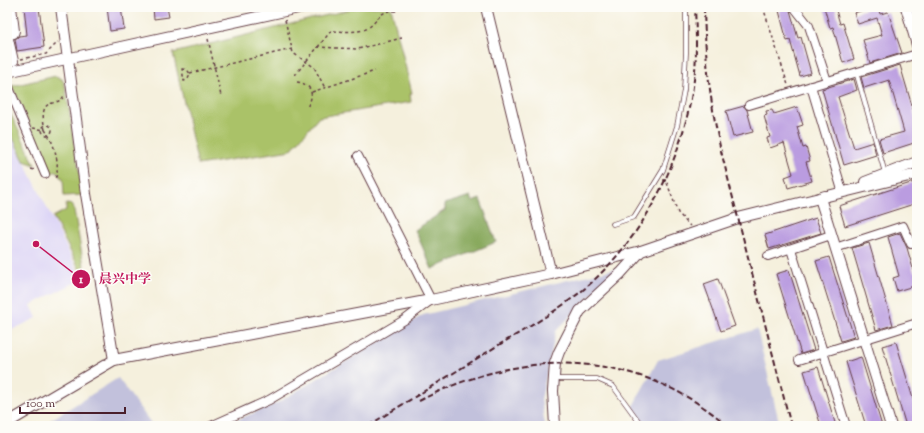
<svg xmlns="http://www.w3.org/2000/svg" width="924" height="433" font-family="'Sorts Mill Goudy','Noto Serif SC',serif">
<rect width="100%" height="100%" fill="#fdfcf7"/>
<filter id="ink" filterUnits="userSpaceOnUse"><feTurbulence type="fractalNoise" baseFrequency=".025" numOctaves="2"/><feDisplacementMap in="SourceGraphic" scale="8" xChannelSelector="R" yChannelSelector="G"/><feConvolveMatrix kernelMatrix="1 2 1 2 8 2 1 2 1" color-interpolation-filters="sRGB"/></filter>
<filter id="wash" filterUnits="userSpaceOnUse"><feTurbulence type="fractalNoise" baseFrequency=".012" numOctaves="4" result="noise"/><feDisplacementMap in="SourceGraphic" scale="16" xChannelSelector="R" yChannelSelector="G"/><feGaussianBlur stdDeviation="0.9" result="paint"/><feColorMatrix in="noise" values="0 0 0 0 0 0 0 0 0 0 0 0 0 0 0 0 0 1.4 0 .05"/><feComposite in="paint" operator="in"/></filter>
<g filter="url(#wash)">
<rect width="100%" height="100%" fill="#f5f0dd"/>
<!-- built -->
<path fill="#ddd5f6" d="M7,126L82,279L31,305L37,318L7,332Z"/>
<!-- industrial -->
<g fill="#c2c1dc">
<path d="M618,268L556,331L541,399L545,426H223L277,403L423,315Z"/>
<path d="M757,329L780,426H645L632,408L658,360Z"/>
<path d="M118,378L153,426H41Z"/>
</g>
<!-- green -->
<g fill="#aac268" stroke="#7a704a">
<path d="M360,7H391L412,93L410,94L411,102L319,117L291,150L198,165L173,53Z"/>
<path d="M56,76L62,79L65,85L83,195L64,196L63,178L60,177L59,173L56,171L53,173L50,172L12,86Z"/>
<path d="M7,106L35,165L24,161L7,126Z"/>
<path d="M66,204L73,205L86,277L84,278L53,217L66,210Z"/>
</g>
<!-- forest -->
<path fill="#87a85c" stroke="#686444" d="M470,196L472,202L480,199L496,242L432,269L415,230L445,210V204Z"/>
<g id="blocks">
<!-- building -->
<g fill="#ba9ce0">
<path d="M24,7H39L44,47L17,51L15,39L19,36L27,35Z"/>
<path d="M107,7H121L124,29L110,31Z"/>
<path d="M153,7H167L169,17L154,19Z"/>
<path d="M778,7H789L798,38L801,37L811,73L800,76L790,40L787,41Z"/>
<path d="M824,7H835L840,24L843,23L854,59L843,63L833,27L830,28Z"/>
<path d="M873,7H878L880,14L888,12L902,53L870,63L863,40L882,35L877,18L858,24L854,13Z"/>
<path d="M900,65L917,123V142L883,153L879,139L904,132L889,80L864,88L861,77Z"/>
<path d="M854,79L857,90L838,97L854,148L873,142L876,155L844,165L822,89Z"/>
<path d="M744,106L747,110L753,132L733,137L726,111Z"/>
<path d="M797,107L803,125L797,127L803,148L806,147L810,161L806,162L812,181L788,188L785,177L793,174L784,143L770,148L767,138L770,137L764,116L767,115L766,111L772,110L774,114Z"/>
<path d="M917,181V203L845,226L839,206Z"/>
<path d="M816,218L821,233L769,249L765,235Z"/>
<path d="M900,233L907,248L914,272L917,271V285L897,291L893,278L899,276L888,237Z"/>
<path d="M869,243L893,325L876,330L852,248Z"/>
<path d="M829,257L854,337L841,341L816,261Z"/>
<path d="M789,270L814,350L801,354L776,274Z"/>
<path d="M718,279L735,326L721,331L704,284Z"/>
<path d="M896,342L917,412V426H906L882,346Z"/>
<path d="M861,357L882,426H866L846,362Z"/>
<path d="M818,367L836,426H821L804,371Z"/>
</g>
</g>
</g>
<g filter="url(#ink)">
<use href="#blocks" fill-opacity="0" stroke="#643e46" stroke-width="1"/>
<g fill="none" stroke-linecap="round" stroke-linejoin="round">
<defs>
<g id="service">
<path d="M856,72L885,173"/>
<path d="M613,224L634,217L663,170L677,126L684,90L686,53V7"/>
<path d="M555,379H597L613,386L642,426"/>
</g>
<g id="minor">
<path d="M794,7L809,26L827,81"/>
<path d="M7,35L14,34L15,31L12,7"/>
<path d="M8,35L14,61"/>
<path d="M7,83L45,174"/>
<path d="M811,86L842,190"/>
<path d="M749,105L917,54"/>
<path d="M835,248L903,226L911,244L917,242"/>
<path d="M791,249L846,426"/>
<path d="M768,256L831,235"/>
<path d="M799,360L917,323"/>
<path d="M211,426L269,400L406,319L431,300L358,156"/>
</g>
<g id="tertiary">
<path d="M61,7L86,194L114,360"/>
<path d="M486,7L551,274"/>
<path d="M906,7L917,45"/>
<path d="M7,72L303,7"/>
<path d="M865,182L917,162"/>
<path d="M825,196L820,198L891,426"/>
<path d="M7,423L114,360L431,300L551,274L641,251"/>
<path d="M555,426L553,391L555,363L559,352L580,311L621,273L641,251L738,218L917,174"/>
</g>
</defs>
<!-- service casing -->
<use href="#service" stroke="#643e46" stroke-width="5.5"/>
<!-- minor casing -->
<use href="#minor" stroke="#643e46" stroke-width="10"/>
<!-- tertiary casing -->
<use href="#tertiary" stroke="#643e46" stroke-width="12"/>
<!-- path -->
<g stroke="#643e46" stroke-width="1.5" stroke-dasharray="3 3" stroke-linecap="butt">
<path d="M763,7L788,85"/>
<path d="M285,20L293,53L314,67L325,88"/>
<path d="M208,39L221,96"/>
<path d="M317,47L358,49L402,38"/>
<path d="M21,59L46,54L58,42"/>
<path d="M182,69C189,69 192,74 187,80L184,81Z"/>
<path d="M190,73L292,49"/>
<path d="M295,75L331,31C342,31 356,33 366,29C379,22 378,9 397,11"/>
<path d="M297,82C312,84 315,95 307,107"/>
<path d="M312,92L375,71"/>
<circle cx="47" cy="130" r="5"/>
<path d="M33,128L45,130C54,142 60,162 56,177L52,176"/>
<path d="M45,130C37,92 59,110 64,95"/>
<path d="M31,169L35,170"/>
<path d="M663,180H666L678,213L690,226"/>
</g>
<!-- service -->
<use href="#service" stroke="#fff" stroke-width="4"/>
<!-- minor -->
<use href="#minor" stroke="#fff" stroke-width="8"/>
<!-- tertiary -->
<use href="#tertiary" stroke="#fff" stroke-width="10"/>
<!-- rail -->
<g stroke="#4a1f2b" stroke-width="2" stroke-dasharray="6 3" stroke-linecap="butt">
<path d="M704,7C705,56 710,103 721,151L791,426"/>
<path d="M419,401C522,347 637,348 728,426"/>
<path d="M368,426C411,399 454,373 497,346C526,329 557,311 583,290C645,237 683,160 694,80C697,56 696,31 695,7"/>
</g>
</g>
</g>
<!-- callouts -->
<path fill="none" stroke="#c2185b" stroke-width="1.5" d="M36 244L81 279"/>
<g fill="#c2185b" stroke="#fdfcf7" stroke-width="1.5">
<circle cx="36" cy="244" r="4"/>
<circle cx="81" cy="279" r="10"/>
</g>
<g font-size="12" text-anchor="middle" font-weight="bold" fill="#fff">
<text x="81" y="283">1</text>
</g>
<g font-size="13" text-anchor="middle" font-weight="bold" fill="#c2185b" stroke="#fdfcf7" stroke-width="3" stroke-linejoin="round" paint-order="stroke">
<text x="125" y="283">晨兴中学</text>
</g>
<!-- margin -->
<rect width="924" height="433" fill="none" stroke="#fdfcf7" stroke-width="24"/>
<!-- scale -->
<path d="M20 407v6h105v-6" fill="none" stroke="#4a1f2b" stroke-width="2"/>
<text x="26" y="407" font-size="12" fill="#4a1f2b" stroke="#fdfcf7" stroke-width="3" paint-order="stroke">100 m</text>
</svg>
